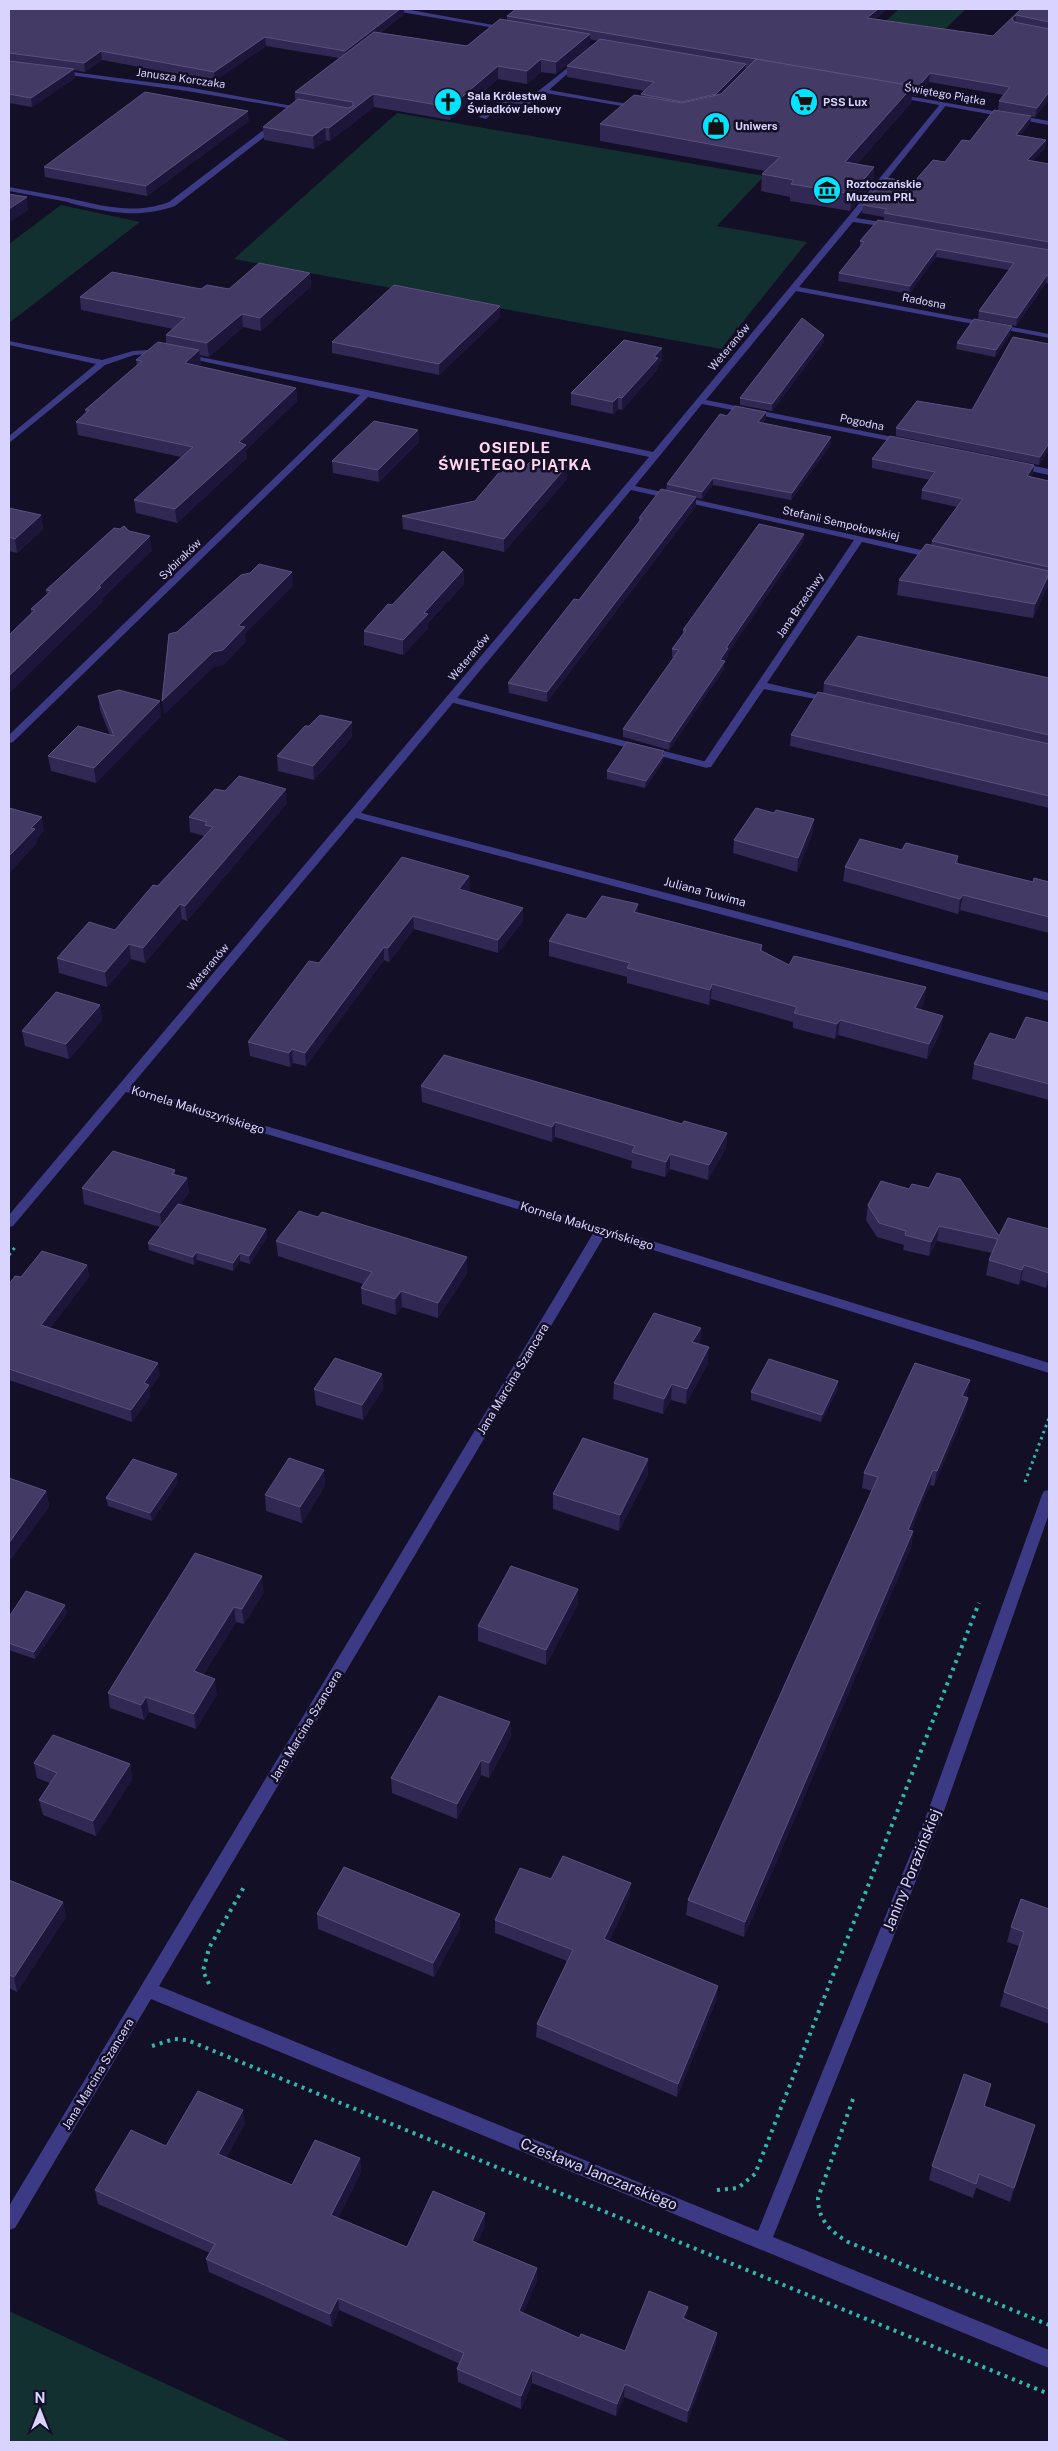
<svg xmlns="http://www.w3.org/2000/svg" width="1058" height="2451" font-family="'Public Sans',sans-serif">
<rect width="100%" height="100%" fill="#130f26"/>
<!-- green -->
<g fill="#12302f">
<path d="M899,9H966L942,32L884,23Z"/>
<path d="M397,113L764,176L717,226L807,242L721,349L234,259Z"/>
<path d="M61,205L140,222L9,323V244Z"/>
<path d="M9,2311L291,2442H9Z"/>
</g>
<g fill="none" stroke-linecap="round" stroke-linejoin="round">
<!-- path-far1 -->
<g stroke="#2fb8b0" stroke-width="3" stroke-dasharray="2.5 4" stroke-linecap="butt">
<path d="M9,1255L16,1246"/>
<path d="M1025,1482L1049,1418"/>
</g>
<!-- path -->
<g stroke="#2fb8b0" stroke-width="4" stroke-dasharray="3 5" stroke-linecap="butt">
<path d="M209,1984L203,1971L209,1948L244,1887"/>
<path d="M152,2046L174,2039L187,2040L1049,2394"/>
<path d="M853,2099L818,2198C818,2220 830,2231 848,2242L1049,2325"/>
<path d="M717,2190L738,2188L755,2174L979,1603"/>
</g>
<!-- service -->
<g fill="#3d3a85" fill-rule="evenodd">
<path d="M580,58L582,59V61L549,90L638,106L640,107V109L545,93L529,104L504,103L486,119L479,117L500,100H527Z"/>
<path d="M274,122L281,124L175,206C144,217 118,214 86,207C79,205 70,204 64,200L68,198C103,206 134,215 169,202Z"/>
<path d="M450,696L711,763L712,765L707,768L446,701V697Z"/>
</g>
<!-- minor -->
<g fill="#3d3a85" fill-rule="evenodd">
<path d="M57,70L187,87L309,109L305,111L187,91L55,73L54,72Z"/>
<path d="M941,103L947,104L856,218L894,224V228L853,222L799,287L1049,334V338L796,291L706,400L903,439L907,442L906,444L702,404L635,486L939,554L941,556L936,559L862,542L767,683L836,699V703L764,689L711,767H703L702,765L854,540L631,490L361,813L1049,993V1001L356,818L131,1086L606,1227L1049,1363V1373L605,1235L159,1986L758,2231L928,1811L1042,1495L1044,1491L1049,1490V1514L944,1811L773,2237L1049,2350V2368L151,1999L15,2228L9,2230V2206L594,1232L126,1092L13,1226L9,1227V1215L649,457L368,397L13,742L9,743V735L360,395L183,357H180V353L367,390L653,452L848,217Z"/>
<path d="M9,187L68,198L72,200L68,202L9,191Z"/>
<path d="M9,341L102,360L133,351L164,349L168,351L164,353L134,355L105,365L9,443V436L96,364L9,345Z"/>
<path d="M1019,463L1049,469V475L1016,468V464Z"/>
</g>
<!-- tertiary -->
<g fill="#3d3a85" fill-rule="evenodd">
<path d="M392,9H405L510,28L507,30L395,11Z"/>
<path d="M897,94L1049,121V125L895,97L894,96Z"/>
</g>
</g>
<!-- wall -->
<g fill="#312854">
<path d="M9,9H404V14L380,33L467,46L507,20V16L887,9L875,19L993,36L1021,9H1049V100L1035,117L998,110L999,101L1004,95L929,82L917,96L912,95L911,103L857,164L874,167L873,184L850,211L790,201V197L761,191L762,174L765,171L600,141V124L641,96V94L645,91L567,77V66L598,41L590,39L556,74L541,72L527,84L498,79L450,120L374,107L330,141L326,140L314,149L264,140L263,127L295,102V92L339,58L266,46L215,81L102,60L85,72L74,70L75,78L32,107L9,103Z"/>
<path d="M249,121L147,196L45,177L44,167Z"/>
<path d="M1030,124L1020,135L1046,140L1045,148L1032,161L1049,164V284L1046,283L1016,326L978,319L979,311L1009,270L936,257L909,294L838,281L839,273L860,246V241L884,221V217L862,213L863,205L914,182L945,162L970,141Z"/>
<path d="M310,273L311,286L261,331L243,327L209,357L200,355L201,364L198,366L296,388L297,401L246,450L247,458L177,523L136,513L134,500L181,457L78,435L76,422L86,413L85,410L137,365L136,360L166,343V335L173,329L81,310L80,297L201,289H229Z"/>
<path d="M500,317L439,375L332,353V342Z"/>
<path d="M1011,333L995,357L956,349L957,343Z"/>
<path d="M824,335V342L772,411L740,405V398Z"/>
<path d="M1049,344V450L1039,465L896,436V428L972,410Z"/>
<path d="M662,360L658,365L657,370L622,410L618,409L613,414L571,405V393Z"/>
<path d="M766,412V419L763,423L831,444L791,500L713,485L702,499L696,498V506L547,702L509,693L508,683L579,600L639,523V518L666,490L667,484L727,416Z"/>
<path d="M418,430L419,442L379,482L333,473L332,461Z"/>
<path d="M872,459L1033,474L1031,477L1049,481V580L1048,586L1033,618L897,595L899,580L931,545L932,541L957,507L921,499L922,490L930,480L872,468Z"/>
<path d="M567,479L504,552L403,529L402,516L475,501Z"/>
<path d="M9,508L41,515L43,529L17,553L9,551Z"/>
<path d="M129,531L152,550L103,598V601L9,693V635L31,613V609L47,595L46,590Z"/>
<path d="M804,534L803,542L728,653V656L724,661V669L669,750L623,737V729L674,657H672V649L683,634V630Z"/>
<path d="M463,570L464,584L428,623V628L403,655L364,645V631L392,605Z"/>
<path d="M1049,678V808L790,746L791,735L823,693L824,683Z"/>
<path d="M98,696L161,716L96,783L51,771L48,756L110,735L100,710Z"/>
<path d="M352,722V737L314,780L278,771L277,756L309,726Z"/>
<path d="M664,751L663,762L645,788L607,779V771Z"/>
<path d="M225,791L287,803L187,921L182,919L145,963L131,959L107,987L59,973L57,958L115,930L204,836L190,832L189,817Z"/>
<path d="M813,832L797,872L733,853L734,840Z"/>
<path d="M902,850L958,856V863L1033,882H1049V933L960,910L958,914L843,881L845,867Z"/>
<path d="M469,876L470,889L467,892L523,908V921L498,953L414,929L389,962L384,960L306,1066L293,1063L290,1067L250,1056L248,1042L319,963Z"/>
<path d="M638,904V913L762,945V951L789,965L926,987L924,1002L920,1010L941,1031L927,1059L838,1035L835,1039L793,1028V1022L711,999L709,1005L627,983V977L549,956V941L586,919Z"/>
<path d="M100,1005L102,1020L69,1059L25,1046L22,1031Z"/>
<path d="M1049,1023V1100L972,1079L974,1064L1015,1040Z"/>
<path d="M421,1086L682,1124L727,1133L726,1148L708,1180L670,1169L665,1177L631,1168L632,1161L555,1137L552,1142L422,1102Z"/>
<path d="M175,1170V1175L187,1178L189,1193L180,1204L266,1229L267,1237L250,1264L240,1261L233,1271L197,1260L194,1265L149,1250L148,1243L160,1227L84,1204L82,1188Z"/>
<path d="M868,1205L999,1236L1049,1229V1280L1046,1288L1021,1280L1019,1285L986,1275L989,1260L992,1253L937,1241L929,1256L903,1250L904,1245L877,1237L866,1220Z"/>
<path d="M276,1241L467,1273L438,1318L402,1307L396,1315L362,1304L361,1288L363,1284L278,1256Z"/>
<path d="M87,1265L89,1277L50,1328L160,1375L149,1390L150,1397L132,1422L9,1380V1284L21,1277Z"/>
<path d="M701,1328L700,1343L699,1344L708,1363L686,1404L671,1400L663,1414L613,1399L614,1383Z"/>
<path d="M382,1374L383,1389L363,1420L316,1405L314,1389Z"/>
<path d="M970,1380L966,1398H968L965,1413L934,1486L930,1485L911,1531H913L911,1547L744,1937L686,1915L688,1900L872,1491L862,1488L864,1473Z"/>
<path d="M838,1381V1389L821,1422L751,1400V1392Z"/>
<path d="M324,1470L325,1485L302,1523L266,1511L265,1495Z"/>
<path d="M648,1474L619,1531L553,1509V1494Z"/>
<path d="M9,1478L46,1491L49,1506L11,1559L9,1558Z"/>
<path d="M178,1482L152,1521L108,1506L106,1498Z"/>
<path d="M578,1589V1604L546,1665L478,1641V1626Z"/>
<path d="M264,1592L244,1624L236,1622L203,1675L217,1694L196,1729L149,1712L144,1720L110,1708L108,1693L164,1601Z"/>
<path d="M67,1613L35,1659L9,1650V1617Z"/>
<path d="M510,1722L511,1737L489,1778L481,1775L457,1819L392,1793L391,1778Z"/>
<path d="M34,1763L130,1764L132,1779L96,1836L43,1815L39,1800L50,1783L37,1778Z"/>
<path d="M551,1879L630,1896L609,1941L717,1998L677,2097L536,2037L537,2024L567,1961L495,1933V1920Z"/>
<path d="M9,1880L63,1902L66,1917L17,1992L9,1988Z"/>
<path d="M1049,1909V2024L1000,2006L1004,1992L1019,1946L1007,1942L1011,1927Z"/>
<path d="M317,1914H460V1928L434,1977L318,1929Z"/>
<path d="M991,2084L985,2106L1031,2139L1010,2202L976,2188L973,2198L929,2180L932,2166Z"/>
<path d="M245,2124L226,2157L292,2185L360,2158L361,2172L338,2218L407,2247L485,2213V2226L477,2243L537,2268V2281L523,2313L579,2338L625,2351L686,2320L717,2333L715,2346L687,2423L624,2397L616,2416L532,2383L521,2409L458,2382L457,2369L460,2364L339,2310L332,2327L209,2272L206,2259L210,2253L98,2204L95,2190L166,2146Z"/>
</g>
<!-- shaded-wall -->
<g fill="#1d163a">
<path d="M400,9H404V14L345,59V51Z"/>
<path d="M878,9H887L867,27V18Z"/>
<path d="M1016,15L1015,24L1011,27L1012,18Z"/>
<path d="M590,34V47L556,74V62Z"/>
<path d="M265,37L266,46L215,81L214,72Z"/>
<path d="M101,51L102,60L85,72L84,63Z"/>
<path d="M541,59V72L527,84V71Z"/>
<path d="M746,64L745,74L715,104L682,112V102Z"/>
<path d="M498,66V79L450,120V107Z"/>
<path d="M74,69L75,78L32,107L31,98Z"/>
<path d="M930,73L929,82L917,96L918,87Z"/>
<path d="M913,86L911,103L844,179L845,162Z"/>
<path d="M1049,92V100L1035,117L1037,108Z"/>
<path d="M373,94L374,107L330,141L329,128Z"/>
<path d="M248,111L249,121L147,196L146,186Z"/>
<path d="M1031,116L1030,124L1015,142L1016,135Z"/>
<path d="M325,127L326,140L314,149L313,136Z"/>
<path d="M1046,140L1045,148L1026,168L1027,160Z"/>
<path d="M874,167L873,184L850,211L852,194Z"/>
<path d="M27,197L28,210L9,223V209Z"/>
<path d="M937,249L936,257L909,294L910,286Z"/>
<path d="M310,273L311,286L261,331L260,318Z"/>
<path d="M1047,275L1046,283L1016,326L1017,318Z"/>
<path d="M500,306V317L439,375V364Z"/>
<path d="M242,314L243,327L209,357L207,343Z"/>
<path d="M1012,326L1011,333L995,357L996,350Z"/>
<path d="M824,335V342L772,411V404Z"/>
<path d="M662,348V360L658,365L657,370L622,410V398Z"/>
<path d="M199,350L201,364L186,376L185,363Z"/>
<path d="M296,388L297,401L246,450L247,458L177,523L175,509L239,442Z"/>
<path d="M618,397V409L613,414V402Z"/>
<path d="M766,412V419L758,429V422Z"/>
<path d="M418,430L419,442L379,482L378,470Z"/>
<path d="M831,437V444L791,500L792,493Z"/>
<path d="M1049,443V450L1039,465L1040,457Z"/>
<path d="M1034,465L1033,474L1025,485L1027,476Z"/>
<path d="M567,466V479L504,552V539Z"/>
<path d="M713,478V485L702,499V492Z"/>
<path d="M696,497V506L547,702V692Z"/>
<path d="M41,515L43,529L17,553L15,539Z"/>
<path d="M804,534L803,542L728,653V656L719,668L720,660L726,648Z"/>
<path d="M150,536L152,550L103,598V601L9,693V676L99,586Z"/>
<path d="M463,570L464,584L428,623V628L403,655V640L424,613Z"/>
<path d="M292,572L293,586L245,634L246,642L224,665L214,667L164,715L162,701Z"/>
<path d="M1049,574L1048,586L1033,618L1035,604Z"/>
<path d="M725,661L724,669L669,750L670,742Z"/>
<path d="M160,701L161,716L96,783L94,768Z"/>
<path d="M352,722V737L314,780L313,766Z"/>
<path d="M664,751L663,762L645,788L646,781Z"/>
<path d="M286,789L287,803L187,921L185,906Z"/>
<path d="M42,817L44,831L37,839V843L9,874V856L31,828Z"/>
<path d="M814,819L813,832L797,872L798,858Z"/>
<path d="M469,876L470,889L459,903V889Z"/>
<path d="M963,895L960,910L958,914L960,899Z"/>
<path d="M180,904L182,919L145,963L143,948Z"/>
<path d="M638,904V919L634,912Z"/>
<path d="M523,908V921L498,953V940Z"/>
<path d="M413,916L414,929L389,962L388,948Z"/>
<path d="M129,944L131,959L107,987L105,972Z"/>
<path d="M384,947V960L306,1066L305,1053Z"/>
<path d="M712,984L711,999L709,1005L710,990Z"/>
<path d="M926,987L924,1002L913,1024L915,1008Z"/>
<path d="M100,1005L102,1020L69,1059L66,1044Z"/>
<path d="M943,1016L941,1031L927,1059L929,1044Z"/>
<path d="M840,1020L838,1035L835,1039L837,1024Z"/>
<path d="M292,1049L293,1063L290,1067L289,1053Z"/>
<path d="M555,1122V1137L552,1142V1127Z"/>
<path d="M727,1133L726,1148L708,1180L709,1165Z"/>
<path d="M670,1154V1169L665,1177L666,1162Z"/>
<path d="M187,1178L189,1193L162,1228L160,1213Z"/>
<path d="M939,1226L937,1241L929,1256L931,1242Z"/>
<path d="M266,1229L267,1237L250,1264L249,1256Z"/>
<path d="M196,1252L197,1260L194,1265L193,1257Z"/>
<path d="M240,1253V1261L233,1271V1263Z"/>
<path d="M467,1257V1273L438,1318V1303Z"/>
<path d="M87,1265L89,1277L43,1337L41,1325Z"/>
<path d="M1024,1265L1021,1280L1019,1285L1022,1270Z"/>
<path d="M1049,1272V1280L1046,1288L1049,1273Z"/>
<path d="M401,1291L402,1307L396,1315L395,1299Z"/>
<path d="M701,1328L700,1343L691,1357L692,1342Z"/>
<path d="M709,1347L708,1363L686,1404L687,1389Z"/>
<path d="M158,1363L160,1375L149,1390L150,1397L132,1422L131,1410L144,1383Z"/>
<path d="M382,1374L383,1389L363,1420L362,1405Z"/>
<path d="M970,1380L967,1396L960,1412L962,1396Z"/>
<path d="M838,1381V1389L821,1422L822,1415Z"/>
<path d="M672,1384L671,1400L663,1414L664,1399Z"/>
<path d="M968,1398L965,1413L934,1486L937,1471Z"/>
<path d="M648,1459V1474L619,1531L620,1515Z"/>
<path d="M324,1470L325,1485L302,1523L300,1507Z"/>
<path d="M933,1470L930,1485L905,1545L908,1530Z"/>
<path d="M177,1474L178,1482L152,1521L150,1513Z"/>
<path d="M46,1491L49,1506L11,1559L9,1547V1543Z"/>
<path d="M913,1531L911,1547L744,1937L745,1922Z"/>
<path d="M262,1576L264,1592L244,1624L242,1609Z"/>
<path d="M578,1589V1604L546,1665V1650Z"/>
<path d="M65,1605L67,1613L35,1659L34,1652Z"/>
<path d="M234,1607L236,1622L196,1686L194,1671Z"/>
<path d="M215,1679L217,1694L196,1729L194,1714Z"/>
<path d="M146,1697L149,1712L144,1720L141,1705Z"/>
<path d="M510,1722L511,1737L489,1778V1763Z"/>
<path d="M481,1760V1775L457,1819V1804Z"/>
<path d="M130,1764L132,1779L96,1836L93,1821Z"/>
<path d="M631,1883L630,1896L604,1952V1939Z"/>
<path d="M63,1902L66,1917L17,1992L14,1977Z"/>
<path d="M460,1914V1928L434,1977L433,1963Z"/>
<path d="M718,1986L717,1998L677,2097L678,2084Z"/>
<path d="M991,2084L988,2098L981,2120L984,2106Z"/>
<path d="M243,2110L245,2124L221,2168L218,2154Z"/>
<path d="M1035,2125L1031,2139L1010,2202L1014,2188Z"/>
<path d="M360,2158L361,2172L333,2228L331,2215Z"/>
<path d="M485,2213V2226L472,2254V2241Z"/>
<path d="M537,2268V2281L519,2324V2311Z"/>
<path d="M338,2298L339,2310L332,2327L330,2314Z"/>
<path d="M688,2307L686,2319L682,2331L683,2318Z"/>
<path d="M717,2333L715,2346L687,2423L688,2411Z"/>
<path d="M532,2370V2383L521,2409V2396Z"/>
<path d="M625,2384L624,2397L616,2416L617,2404Z"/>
</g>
<!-- building -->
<g fill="#433a66" stroke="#5a527e">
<path d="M9,9H400L345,51L265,37L214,72L101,51L84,63L9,53Z"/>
<path d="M516,9H878L867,18L993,36L1021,9H1049V22L1016,15L1012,18L1014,22L1049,29V92L1037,108L999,101L1010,87L930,73L918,87L507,16Z"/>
<path d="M500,19L590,34L556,62L541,59L527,71L498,66L450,107L373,94L329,128L325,127L313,136L263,127L298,99L348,108L353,106V102L295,92L374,32L467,46Z"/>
<path d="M600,39L746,64L716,94L682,102L641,94L654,82L567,66Z"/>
<path d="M756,59L913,86L845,162L874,167L852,194L791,184L794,180L762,174L780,157L600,124L634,95L682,103L721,94Z"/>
<path d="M9,61L74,69L31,98L9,94Z"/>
<path d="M145,92L248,111L146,186L44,167Z"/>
<path d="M994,110L1031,116L1016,135L1046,140L1027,160L1049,164V242L884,213L887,209L863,205L885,178L914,182L933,160L945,162L962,140L970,141Z"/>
<path d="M9,194L27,197L9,209Z"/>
<path d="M878,220L1049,250V275H1047L1017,318L979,311L1014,263L937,249L910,286L839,273L864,242L860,241Z"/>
<path d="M259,263L310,273L260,318L242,314L207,343L166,335L185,318L80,297L112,272L201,289L207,285L229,289Z"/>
<path d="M394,285L500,306L439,364L332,342Z"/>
<path d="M802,318L824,335L772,404L740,398Z"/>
<path d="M974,319L1012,326L996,350L957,343Z"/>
<path d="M1013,337L1049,344V443L1040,457L896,428L917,401L972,410Z"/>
<path d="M624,340L662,348L654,357L658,358L622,398L618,397L613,402L571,393Z"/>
<path d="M158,342L199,350L185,363L296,388L239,442L246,445L175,509L134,500L193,447L76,422L89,410H85L142,361L136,360Z"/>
<path d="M735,406L766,412L758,422L831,437L792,493L713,478L702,492L667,484L720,414L727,416Z"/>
<path d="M374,421L418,430L378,470L332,461Z"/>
<path d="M890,436L1034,465L1027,476L1049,481V567L932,541L963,499L922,490L935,472L872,459Z"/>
<path d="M532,460L567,466L504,539L402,516L475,501L507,463L525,467Z"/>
<path d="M661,489L696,497L547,692L508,683L574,599L579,600L642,518H639Z"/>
<path d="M9,508L41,515L15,539L9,537Z"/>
<path d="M759,524L804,534L726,648H728L720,660L725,661L670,742L623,729L679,650L672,649L686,630H683Z"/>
<path d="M124,526L129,531L150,536L99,586L101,587L9,676V635L35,610L31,609L51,591L46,590L114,528L120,529Z"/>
<path d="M926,544L1049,571V574L1035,604L899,580Z"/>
<path d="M443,551L463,570L424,613L428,614L403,640L364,631L388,604L392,605Z"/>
<path d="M259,564L292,572L238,626L245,627L223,650L213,652L162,701L169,634L177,632L241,575L250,573Z"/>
<path d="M858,636L1049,678V735L824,683Z"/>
<path d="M119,690L160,701L94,768L48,756L78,726L114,736L98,696Z"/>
<path d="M818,692L1049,744V796L791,735Z"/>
<path d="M320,715L352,722L313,766L277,756L305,726H309Z"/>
<path d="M627,742L664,751L662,754L664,755L646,781L607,771Z"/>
<path d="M239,776L286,789L185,906L180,904L143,948L129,944L105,972L57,958L89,922L115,930L153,885L158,886L213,827L205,825L207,822L189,817L215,789L225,791Z"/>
<path d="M9,808L42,817L31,828L35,829L9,856Z"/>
<path d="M756,808L774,813L776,810L814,819L798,858L734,840Z"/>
<path d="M860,839L902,850L906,843L958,856L955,863L1033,882L1034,878L1049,882V917L963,895L960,899L845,867Z"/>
<path d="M402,857L469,876L459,889L523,908L498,940L413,916L388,948L384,947L305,1053L292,1049L289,1053L248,1042L309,961L319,963Z"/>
<path d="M602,896L638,904L634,912L762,945L760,950L789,965L794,956L926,987L915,1008L943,1016L929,1044L840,1020L837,1024L794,1013L797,1007L712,984L710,990L627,968L630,963L549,941L567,914L586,919Z"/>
<path d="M56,992L100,1005L66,1044L22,1031Z"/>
<path d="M1026,1017L1049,1023V1084L974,1064L990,1033L1015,1040Z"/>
<path d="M444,1055L682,1124L684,1121L727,1133L709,1165L670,1154L666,1162L632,1152L635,1146L555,1122L552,1127L421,1086Z"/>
<path d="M113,1151L175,1170L172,1174L187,1178L160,1213L82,1188Z"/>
<path d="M937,1173L960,1179L999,1236L1008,1218L1049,1229V1273L1024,1265L1022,1270L989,1260L998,1239L939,1226L931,1242L905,1235L906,1231L879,1223L868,1205L881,1181L909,1189L912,1184L929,1188Z"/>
<path d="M178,1204L266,1229L249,1256L240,1253L233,1263L196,1252L193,1257L148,1243Z"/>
<path d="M299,1211L318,1217L322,1212L467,1257L438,1303L401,1291L395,1299L361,1288L372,1272L276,1241Z"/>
<path d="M42,1251L87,1265L41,1325L158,1363L144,1383L149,1385L131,1410L9,1369V1284L15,1276L21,1277Z"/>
<path d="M654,1313L701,1328L692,1342L709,1347L687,1389L672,1384L664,1399L614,1383Z"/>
<path d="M335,1358L382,1374L362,1405L314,1389Z"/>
<path d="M769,1359L838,1381L822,1415L751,1392Z"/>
<path d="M915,1363L970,1380L962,1396L968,1398L937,1471L933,1470L908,1530L913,1531L745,1922L688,1900L878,1477L864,1473Z"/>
<path d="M583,1438L648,1459L620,1515L553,1494Z"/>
<path d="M289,1458L324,1470L300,1507L265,1495Z"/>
<path d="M133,1459L177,1474L150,1513L106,1498Z"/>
<path d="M9,1478L46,1491L9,1543Z"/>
<path d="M195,1553L262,1576L242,1609L234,1607L194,1671L215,1679L194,1714L146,1697L141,1705L108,1693Z"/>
<path d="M511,1566L578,1589L546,1650L478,1626Z"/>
<path d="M26,1591L65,1605L34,1652L9,1643V1617Z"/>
<path d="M439,1696L510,1722L489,1763L481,1760L457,1804L391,1778Z"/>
<path d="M53,1735L130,1764L93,1821L39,1800L57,1773L34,1763Z"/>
<path d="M563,1856L631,1883L604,1939L718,1986L678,2084L537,2024L573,1950L495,1920L520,1868L551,1879Z"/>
<path d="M344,1867L460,1914L433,1963L317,1914Z"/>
<path d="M9,1880L63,1902L14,1977L9,1975Z"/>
<path d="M1021,1899L1049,1909V2009L1004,1992L1024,1932L1011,1927Z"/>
<path d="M964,2074L991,2084L984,2106L1035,2125L1014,2188L979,2174L976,2184L932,2166Z"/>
<path d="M198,2091L243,2110L218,2154L292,2185L315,2140L360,2158L331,2215L407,2247L433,2191L485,2213L472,2241L537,2268L519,2311L579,2338L581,2334L625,2351L649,2291L688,2307L683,2318L717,2333L688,2411L625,2384L617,2404L532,2370L521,2396L457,2369L464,2353L338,2298L330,2314L206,2259L215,2244L95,2190L131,2130L166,2146Z"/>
</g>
<!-- icons -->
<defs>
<symbol id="church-disc" viewBox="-11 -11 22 22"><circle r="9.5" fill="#00e5ff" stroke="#130f26"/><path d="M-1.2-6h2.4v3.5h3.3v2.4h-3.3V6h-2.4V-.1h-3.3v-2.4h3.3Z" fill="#111"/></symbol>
<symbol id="supermarket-disc" viewBox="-11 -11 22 22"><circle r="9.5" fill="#00e5ff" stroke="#130f26"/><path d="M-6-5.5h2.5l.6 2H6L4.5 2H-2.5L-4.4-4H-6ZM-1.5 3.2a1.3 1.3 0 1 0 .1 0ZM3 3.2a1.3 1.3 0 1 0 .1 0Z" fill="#111"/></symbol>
<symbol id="shop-disc" viewBox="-11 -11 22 22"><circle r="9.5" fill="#00e5ff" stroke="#130f26"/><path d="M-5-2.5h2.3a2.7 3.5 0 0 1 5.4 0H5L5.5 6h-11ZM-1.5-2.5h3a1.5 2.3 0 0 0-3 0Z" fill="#111"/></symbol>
<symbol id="museum-disc" viewBox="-11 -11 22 22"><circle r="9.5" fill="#00e5ff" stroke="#130f26"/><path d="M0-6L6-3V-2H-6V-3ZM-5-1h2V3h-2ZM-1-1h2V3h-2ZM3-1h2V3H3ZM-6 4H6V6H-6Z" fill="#111"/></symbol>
</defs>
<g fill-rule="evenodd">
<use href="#church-disc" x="432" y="86" width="32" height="32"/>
<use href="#supermarket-disc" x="788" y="86" width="32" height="32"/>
<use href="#shop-disc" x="700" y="110" width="32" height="32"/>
<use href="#museum-disc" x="811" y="174" width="32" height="32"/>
</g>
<g text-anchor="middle" stroke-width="5" stroke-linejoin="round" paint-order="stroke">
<!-- far-street labels -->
<g font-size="11" fill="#d9d4ff" stroke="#130f26">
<text transform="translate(181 78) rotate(8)" y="4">Janusza Korczaka</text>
<text transform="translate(945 94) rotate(10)" y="4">Świętego Piątka</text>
<text transform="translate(924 301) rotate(11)" y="4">Radosna</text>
<text transform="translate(729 347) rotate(-50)" y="4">Weteranów</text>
<text transform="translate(862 422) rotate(12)" y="4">Pogodna</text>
<text transform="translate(841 523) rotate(13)" y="4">Stefanii Sempołowskiej</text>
<text transform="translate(180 559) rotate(-44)" y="4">Sybiraków</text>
<text transform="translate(800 605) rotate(-56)" y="4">Jana Brzechwy</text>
<text transform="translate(469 657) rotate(-50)" y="4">Weteranów</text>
<text transform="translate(208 967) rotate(-50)" y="4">Weteranów</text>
</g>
<!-- far-poi labels -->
<g font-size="11" font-weight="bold" fill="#d9d4ff" stroke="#130f26" text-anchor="start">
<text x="467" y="100">Sala Królestwa<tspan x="467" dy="13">Świadków Jehowy</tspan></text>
<text x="823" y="106">PSS Lux</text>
<text x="735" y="130">Uniwers</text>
<text x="846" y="188">Roztoczańskie<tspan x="846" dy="13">Muzeum PRL</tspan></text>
</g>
<!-- street labels -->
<g font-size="12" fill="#d9d4ff" stroke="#130f26">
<text transform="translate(705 892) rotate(15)" y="4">Juliana Tuwima</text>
<text transform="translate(198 1110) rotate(17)" y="4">Kornela Makuszyńskiego</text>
<text transform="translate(587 1226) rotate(17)" y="4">Kornela Makuszyńskiego</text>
<text transform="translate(513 1379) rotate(-59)" y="4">Jana Marcina Szancera</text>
<text transform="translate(306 1726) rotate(-59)" y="4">Jana Marcina Szancera</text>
<text transform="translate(98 2074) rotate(-59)" y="4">Jana Marcina Szancera</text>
</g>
<!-- far-district labels -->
<g font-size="15" font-weight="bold" letter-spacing="1" fill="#ffd6f0" stroke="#130f26">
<text x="515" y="453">OSIEDLE<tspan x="515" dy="17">ŚWIĘTEGO PIĄTKA</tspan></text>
</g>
<!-- near-street labels -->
<g font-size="15" fill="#d9d4ff" stroke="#130f26">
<text transform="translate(912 1870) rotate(-68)" y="5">Janiny Porazińskiej</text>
<text transform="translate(599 2174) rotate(22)" y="5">Czesława Janczarskiego</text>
</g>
</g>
<!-- border -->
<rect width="1058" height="2451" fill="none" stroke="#d9d4ff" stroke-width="20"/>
<!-- north arrow -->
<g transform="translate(40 2411)" stroke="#130f26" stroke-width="4" paint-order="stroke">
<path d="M0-4L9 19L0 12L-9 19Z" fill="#d9d4ff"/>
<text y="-8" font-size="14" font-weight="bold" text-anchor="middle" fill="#d9d4ff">N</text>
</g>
</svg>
